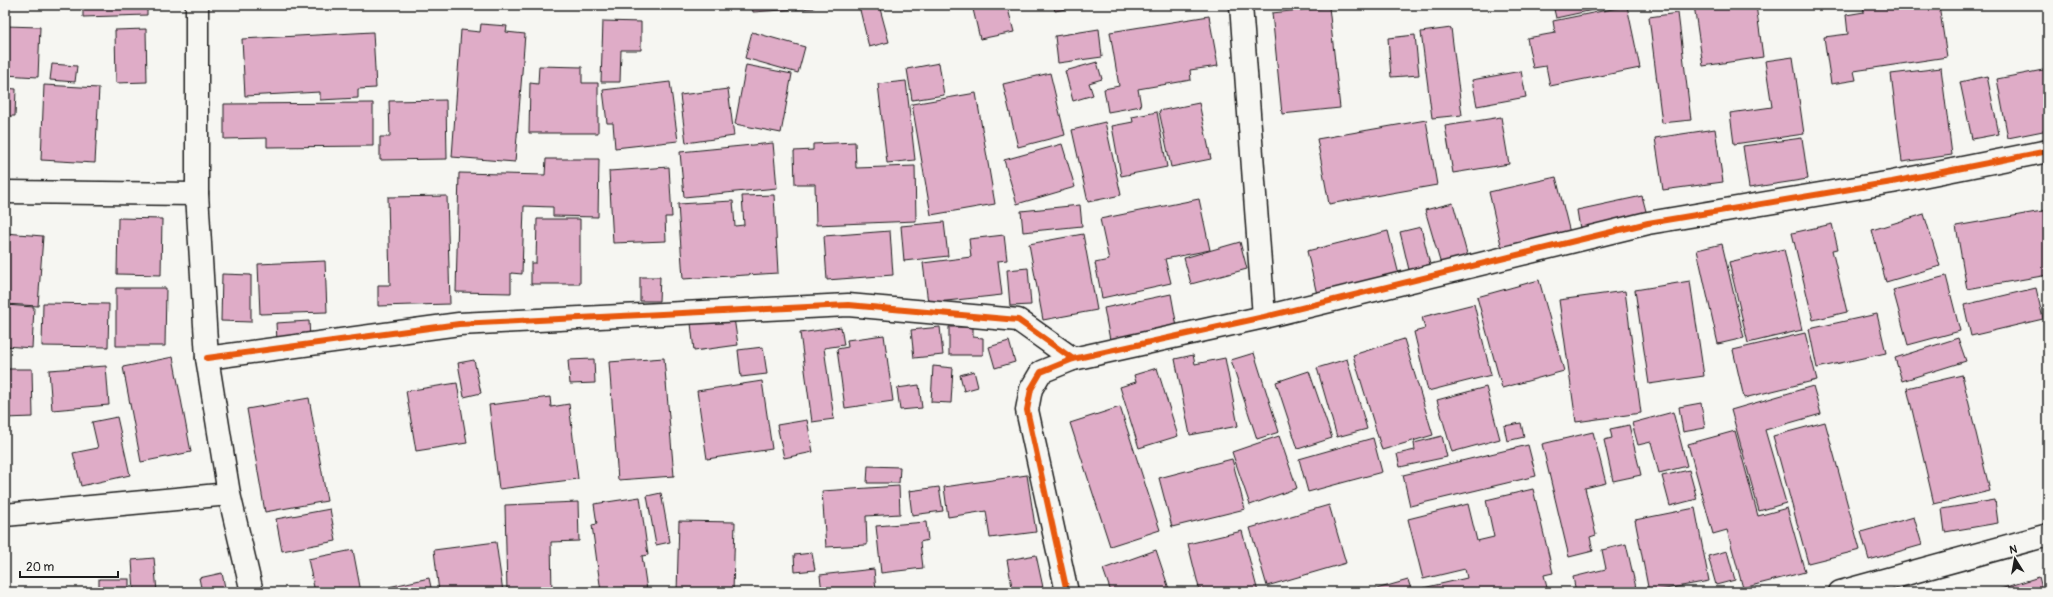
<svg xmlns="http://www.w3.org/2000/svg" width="2053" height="597" font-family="Pangolin,sans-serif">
<rect width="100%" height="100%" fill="#f6f6f2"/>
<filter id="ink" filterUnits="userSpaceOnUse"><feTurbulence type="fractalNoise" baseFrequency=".025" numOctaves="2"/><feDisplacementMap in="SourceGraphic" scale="8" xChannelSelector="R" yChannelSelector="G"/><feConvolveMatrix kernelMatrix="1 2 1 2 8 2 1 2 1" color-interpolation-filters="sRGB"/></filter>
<g filter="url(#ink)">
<!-- building -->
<g fill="#dfacc7" stroke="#1c1c1c">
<path d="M83,5H147V15L83,17Z"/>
<path d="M752,5H814V8L753,12Z"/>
<path d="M863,5H879L889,42L869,47L859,6Z"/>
<path d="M972,5H1007L1014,32L980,39Z"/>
<path d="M1053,5H1081V6L1055,11Z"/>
<path d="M1553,5H1592L1593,10L1556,18Z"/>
<path d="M1694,5H1756L1763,57L1703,66Z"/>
<path d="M1863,5H1939L1947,57L1854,71L1856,80L1831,84L1824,37L1848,34L1846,15L1864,12Z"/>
<path d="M1627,6L1640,68L1550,86L1546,66L1533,68L1527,38L1555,33L1553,21Z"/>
<path d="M1329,7L1340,108L1282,114L1272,13Z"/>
<path d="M1678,13L1691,120L1662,123L1649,17Z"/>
<path d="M1209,16L1218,66L1190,70L1191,80L1138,89L1141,106L1108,112L1104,89L1119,86L1110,32Z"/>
<path d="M603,21L641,22V50H621L620,82H601Z"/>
<path d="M481,24L507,26L506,32L525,34L515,162L452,157L461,30L480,32Z"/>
<path d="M5,26L40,27L38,77L5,75Z"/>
<path d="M1451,28L1462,115L1432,118L1421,32Z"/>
<path d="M146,29L147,82L116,83L115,30Z"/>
<path d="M1099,29L1102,57L1058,63L1055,36Z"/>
<path d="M373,32L376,88L358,89V98L320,100V92L245,96L242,39Z"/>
<path d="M752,32L805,47L798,73L745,58Z"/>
<path d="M1415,35L1419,75L1391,77L1388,38Z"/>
<path d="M1793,57L1804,134L1734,144L1730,113L1772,107L1765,61Z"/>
<path d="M1097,62L1102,79L1089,83L1093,95L1073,101L1065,71Z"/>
<path d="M939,63L944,95L912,100L907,69Z"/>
<path d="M52,64L77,66L75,82L50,80Z"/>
<path d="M746,65L792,74L781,133L735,124Z"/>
<path d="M539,66L582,67V83H598V133H529L530,83L538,84Z"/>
<path d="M1941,68L1952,155L1902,162L1891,74Z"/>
<path d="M2048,69V130L2008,138L1997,79Z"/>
<path d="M1521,71L1526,97L1477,106L1472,80Z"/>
<path d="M1050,73L1065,135L1018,147L1003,84Z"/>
<path d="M1987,76L1999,134L1972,139L1960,82Z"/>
<path d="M906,81L915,160L887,163L878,84Z"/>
<path d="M670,82L678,141L615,148L613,123H607L603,90Z"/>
<path d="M44,85L99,88L95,163L41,160Z"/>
<path d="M5,88L16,89L15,116H5Z"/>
<path d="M728,89L734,136L686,143L680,95Z"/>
<path d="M976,93L995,204L931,215L912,104Z"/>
<path d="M446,100L447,159L380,160V137H390L389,101Z"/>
<path d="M373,103V146L267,147V138L224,139V104Z"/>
<path d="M1199,103L1211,159L1171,167L1159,111Z"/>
<path d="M1157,112L1167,167L1121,176L1112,126L1133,122L1132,117Z"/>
<path d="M1501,117L1509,164L1453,173L1445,126Z"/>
<path d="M1426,120L1437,185L1329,204L1317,139Z"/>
<path d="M1105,122L1121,195L1088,202L1072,130Z"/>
<path d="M1715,129L1723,182L1663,190L1655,138Z"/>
<path d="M1802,138L1808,179L1749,188L1743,146Z"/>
<path d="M855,142L856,168L915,166L916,221L816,225L815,184H795L794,151L813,150V144Z"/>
<path d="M773,143L777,188L684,197L680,152Z"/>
<path d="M1062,144L1075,187L1017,204L1004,160Z"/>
<path d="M546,159H599L598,217L553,216V207L524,206L522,274L511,273V293L456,292L459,173L545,175Z"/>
<path d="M669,167L672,217H665L666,241L613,243L609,171Z"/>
<path d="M1556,177L1570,233L1502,249L1489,192Z"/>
<path d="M774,195L778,273L683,279L678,204L733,201L735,226L744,225L742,196Z"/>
<path d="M447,196L450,304L378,306V285H390L388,197Z"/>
<path d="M1642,196L1647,215L1580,229L1577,210Z"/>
<path d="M1199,199L1210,250L1165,259L1171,283L1102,298L1095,263L1109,260L1100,219Z"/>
<path d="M1453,203L1469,261L1442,268L1425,210Z"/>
<path d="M1080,205L1082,226L1023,232L1021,211Z"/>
<path d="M2048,210V275L1967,289L1956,226Z"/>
<path d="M1924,214L1940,266L1886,282L1872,230Z"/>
<path d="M118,218L162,219L161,275L117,274Z"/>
<path d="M537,219H580V284H531V263H536Z"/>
<path d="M944,222L948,256L904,261L901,226Z"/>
<path d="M1832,224L1838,249L1832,250L1847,312L1813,320L1792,233Z"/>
<path d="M1421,227L1431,269L1410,274L1400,232Z"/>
<path d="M890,231L893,275L827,280L824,236Z"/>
<path d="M1388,231L1400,279L1318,299L1307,251Z"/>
<path d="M5,233L43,236L38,306L5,304Z"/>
<path d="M1083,234L1097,310L1043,320L1029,244Z"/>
<path d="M1004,235L1007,260L998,261L1002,295L928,303L923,263L971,257L969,239Z"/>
<path d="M1240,242L1247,269L1191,284L1184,258Z"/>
<path d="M1722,244L1744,338L1718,344L1697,250Z"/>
<path d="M1784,249L1802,330L1748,343L1729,262Z"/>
<path d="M325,261L327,312L260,314L258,264Z"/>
<path d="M1028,268L1031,305L1010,306L1007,270Z"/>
<path d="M222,274L251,275V322L221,321Z"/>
<path d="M1946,276L1960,331L1908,345L1893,290Z"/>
<path d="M640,277H660L659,301H640Z"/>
<path d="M1539,280L1564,371L1502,388L1477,297Z"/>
<path d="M1690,281L1704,376L1649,384L1635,290Z"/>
<path d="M116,288H166L165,346H116Z"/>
<path d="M2036,288L2043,319L1971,336L1964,305Z"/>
<path d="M1625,291L1641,413L1576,422L1559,300Z"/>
<path d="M1171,294L1177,327L1110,340L1104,308Z"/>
<path d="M43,303L109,304L108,347L42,346Z"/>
<path d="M1474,304L1491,375L1428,391L1414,332L1425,329L1422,317Z"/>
<path d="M5,305L34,307L32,348L5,346Z"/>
<path d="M1877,314L1886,353L1817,368L1809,329Z"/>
<path d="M734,318L738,345L694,351L691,323Z"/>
<path d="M309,321L310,338L277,341L276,323Z"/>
<path d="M841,327L844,345L824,348L834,419L812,422L800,333Z"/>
<path d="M940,327L943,355L914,358L911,330Z"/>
<path d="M949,327H973V337L983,338V355H949Z"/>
<path d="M1805,333L1817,380L1744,398L1733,350Z"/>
<path d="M884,335L893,401L845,408L837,349L848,347L847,340Z"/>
<path d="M1958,338L1966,361L1902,381L1895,358Z"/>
<path d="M1404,339L1433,435L1382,450L1353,355Z"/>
<path d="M1009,341L1015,362L995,368L989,347Z"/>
<path d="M763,347L767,374L741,377L738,350Z"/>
<path d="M1254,353L1279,432L1257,439L1231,360Z"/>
<path d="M1193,355L1195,364L1225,358L1238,426L1190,435L1175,359Z"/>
<path d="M173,357L191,452L141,462L123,367Z"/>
<path d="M664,358L674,476L618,480L609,362Z"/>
<path d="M594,359L595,383L570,384L568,360Z"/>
<path d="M1347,359L1367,429L1337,437L1317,368Z"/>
<path d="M474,360L481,393L464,397L458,363Z"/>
<path d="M106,366L109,405L52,410L49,370Z"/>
<path d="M933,366L953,368L951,403L931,402Z"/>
<path d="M1157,368L1178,436L1139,448L1120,387L1136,382L1134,375Z"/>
<path d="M5,369H32L33,417L5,418Z"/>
<path d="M974,371L978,387L964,391L960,375Z"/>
<path d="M1309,371L1332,438L1298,449L1276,382Z"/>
<path d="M1962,375L1990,491L1934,504L1907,388Z"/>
<path d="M762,381L772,449L707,459L697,391Z"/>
<path d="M457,383L467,443L416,451L406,391Z"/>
<path d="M919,385L922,408L900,410L897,388Z"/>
<path d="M1813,386L1821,414L1765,430L1786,503L1759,511L1731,410Z"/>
<path d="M1486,387L1500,439L1452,452L1437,400Z"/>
<path d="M550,397L551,407L569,404L578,479L499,489L489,405Z"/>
<path d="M309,398L327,501L265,512L247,409Z"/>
<path d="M1701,403L1705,428L1683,432L1679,407Z"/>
<path d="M1120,407L1160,530L1110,546L1070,423Z"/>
<path d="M1673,412L1687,466L1659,473L1651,442L1638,445L1632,423Z"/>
<path d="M117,417L130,475L81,486L73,453L98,448L92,422Z"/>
<path d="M807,420L813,452L784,458L777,425Z"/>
<path d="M1825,422L1860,550L1808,563L1773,436Z"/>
<path d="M1521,423L1524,437L1507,441L1504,426Z"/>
<path d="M1629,425L1641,475L1613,481L1604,440L1612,438L1610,429Z"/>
<path d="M1735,431L1758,516L1787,508L1805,572L1743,588L1727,530L1713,534L1688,444Z"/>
<path d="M1593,432L1606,483L1585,488L1596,535L1590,537L1593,551L1569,557L1542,444Z"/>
<path d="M1279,436L1297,488L1250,505L1232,452Z"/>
<path d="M1442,436L1447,457L1400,467L1397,454L1415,450L1414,443Z"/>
<path d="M1373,438L1382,472L1308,492L1299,459Z"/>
<path d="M1528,445L1536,476L1410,506L1403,475Z"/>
<path d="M1232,459L1245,509L1172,527L1159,478Z"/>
<path d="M868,466L900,467L899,483H867Z"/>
<path d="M1689,470L1697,499L1670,506L1662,476Z"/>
<path d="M1027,475L1036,532L990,538L986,511L948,517L944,487Z"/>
<path d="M899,486L900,514L866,516L867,545L826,547L822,491Z"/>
<path d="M939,487L943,511L912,515L909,491Z"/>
<path d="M1533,489L1553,573L1544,575L1548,592H1424L1423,588L1467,578L1465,569L1423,579L1408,519L1468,504L1477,541L1494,537L1486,500Z"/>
<path d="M661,493L670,542L656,545L647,496Z"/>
<path d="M640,497L648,555L642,556L647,590L630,592H601L592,525L597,524L594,504Z"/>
<path d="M1995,500L1998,523L1945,532L1942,509Z"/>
<path d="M578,502L579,541L551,542L552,592H507L505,505Z"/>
<path d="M1329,505L1346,563L1267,586L1250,528Z"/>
<path d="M1695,508L1709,581L1649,592L1635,520Z"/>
<path d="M330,509L336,541L282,551L276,519Z"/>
<path d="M1914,517L1922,545L1869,560L1861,532Z"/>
<path d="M679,521L735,522L733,592H677Z"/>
<path d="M926,522L928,540L920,542L923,568L881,573L876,526Z"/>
<path d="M1242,531L1258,592H1200L1188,544Z"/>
<path d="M496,542L503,592H439L434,550Z"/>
<path d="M1626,544L1637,592H1576L1573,577L1606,569L1602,550Z"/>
<path d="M353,550L361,592H315L308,559Z"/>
<path d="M1156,550L1170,592H1111L1103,569Z"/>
<path d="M1727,551L1735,580L1716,585L1708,556Z"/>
<path d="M812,553L815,570L795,572L794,555Z"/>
<path d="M1036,555L1044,592H1013L1007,560Z"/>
<path d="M154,558L157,592H134L132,560Z"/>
<path d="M874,569L876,591L822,592L820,575Z"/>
<path d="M222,573L226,592H202L199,578Z"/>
<path d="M2039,577L2043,592H1991Z"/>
<path d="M429,578L432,592H366Z"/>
<rect x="99" y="579" width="30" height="13"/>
<path d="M1408,580L1412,592H1366Z"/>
</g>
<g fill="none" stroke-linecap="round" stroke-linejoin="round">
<defs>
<g id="minor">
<path d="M197,5V194L207,358L229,494L252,592"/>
<path d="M1241,5L1264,317"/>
<path d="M5,192L197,194"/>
<path d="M207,358L459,324L848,305L1018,320L1073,359"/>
<path d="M5,515L229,494"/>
<path d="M1067,592L1027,410L1031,389L1041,372L1073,359L1264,317L1648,223L1892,182L2048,151"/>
<path d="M1840,592L2048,535"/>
</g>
</defs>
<!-- minor casing -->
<use href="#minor" stroke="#1c1c1c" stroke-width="25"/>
<!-- minor -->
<use href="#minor" stroke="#f6f6f2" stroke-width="22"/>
<defs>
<g id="cycleway">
<path d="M207,358L459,324L848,305L1018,320L1073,359"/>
<path d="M1067,592L1027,410L1031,389L1041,372L1073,359L1264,317L1648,223L1892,182L2048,151"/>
</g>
</defs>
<!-- cycleway casing -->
<use href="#cycleway" stroke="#f6f6f2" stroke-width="8"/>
<!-- cycleway -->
<use href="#cycleway" stroke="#e8590c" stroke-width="6"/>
</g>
</g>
<!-- margin -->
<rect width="2053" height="597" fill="none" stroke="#f6f6f2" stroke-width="20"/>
<rect x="10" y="10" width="2033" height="577" fill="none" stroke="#1c1c1c" stroke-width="1.5" filter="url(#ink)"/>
<!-- north arrow -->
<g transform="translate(2015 559) rotate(349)" stroke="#f6f6f2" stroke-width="3" paint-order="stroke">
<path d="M0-3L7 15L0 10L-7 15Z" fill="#1c1c1c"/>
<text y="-6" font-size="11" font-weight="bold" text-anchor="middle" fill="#1c1c1c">N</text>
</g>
<!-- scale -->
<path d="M20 571v6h98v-6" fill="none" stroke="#1c1c1c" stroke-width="2"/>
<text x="26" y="571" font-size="12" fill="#1c1c1c" stroke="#f6f6f2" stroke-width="3" paint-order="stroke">20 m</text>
</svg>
